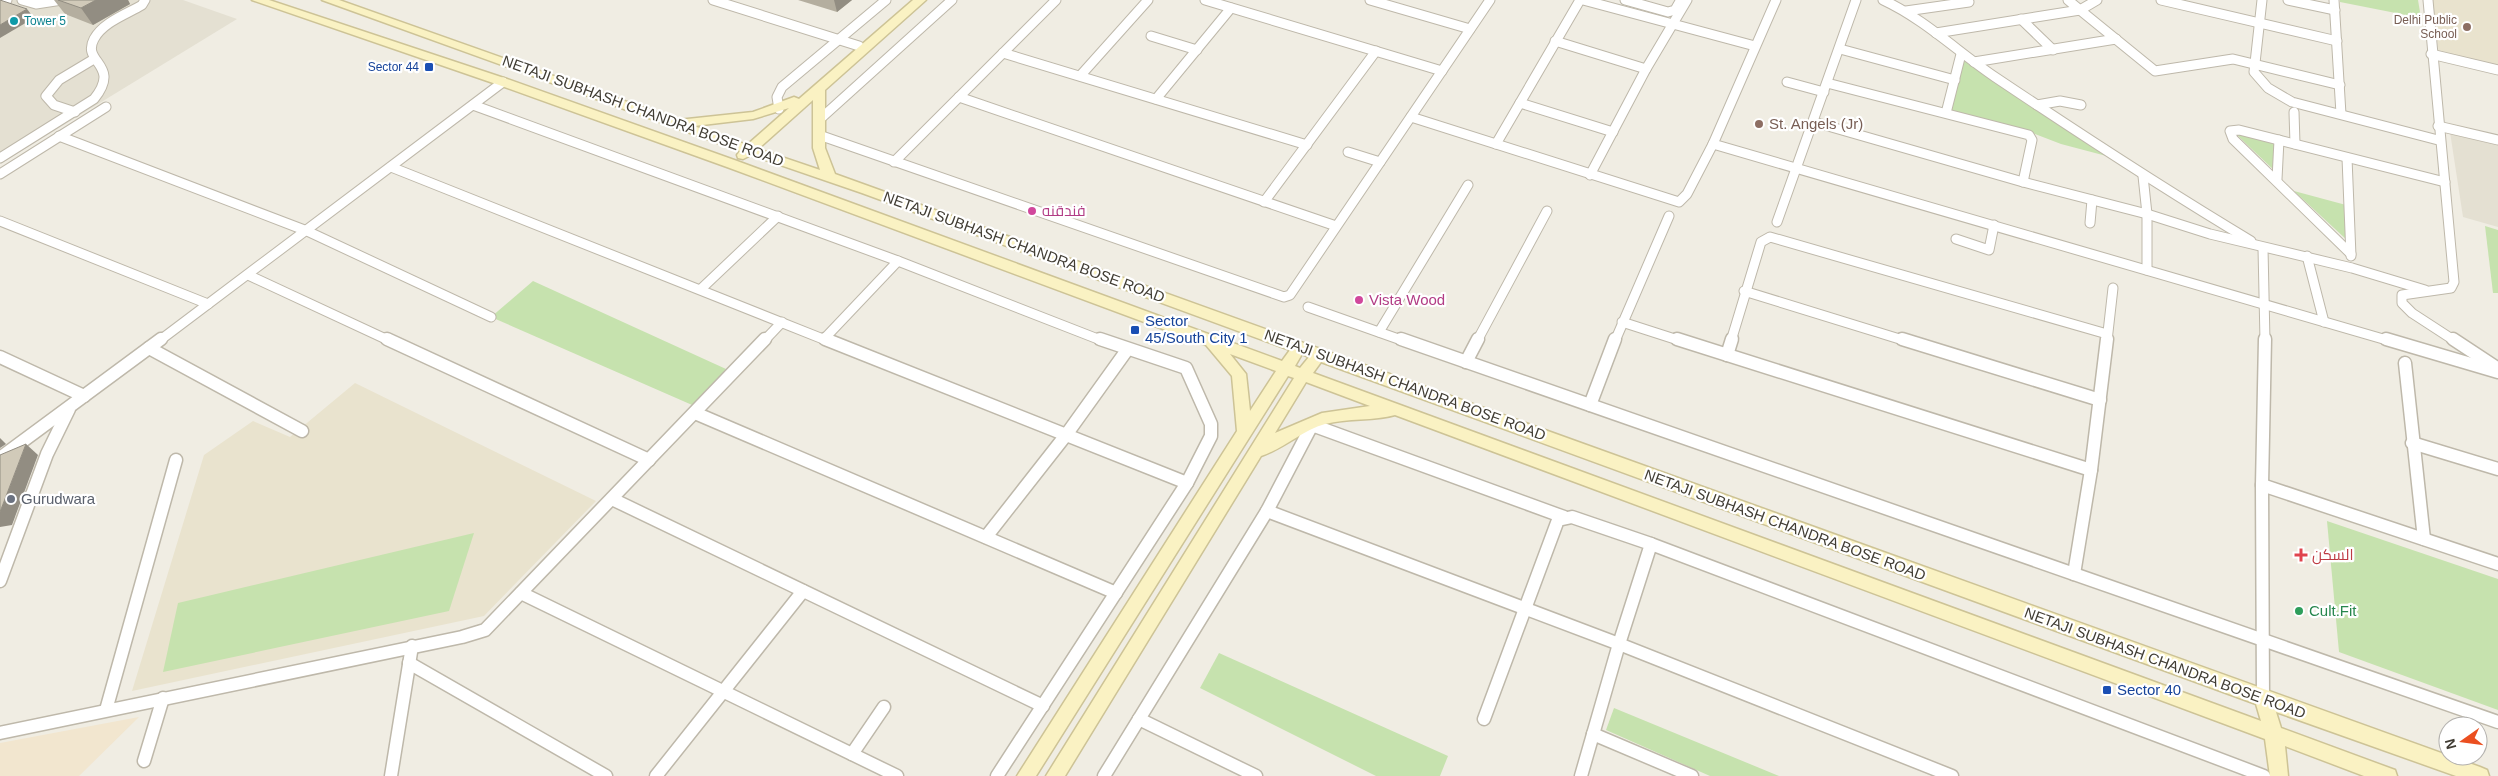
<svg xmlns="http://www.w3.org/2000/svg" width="2498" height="776" font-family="Arial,Cairo,sans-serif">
<rect width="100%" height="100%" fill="#f0ede3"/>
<!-- residential -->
<g fill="#e4e0d2">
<path d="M0,0H183L237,19L0,164Z"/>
<path d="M2450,132L2498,144V227L2463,217Z"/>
</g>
<!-- commercial -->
<path fill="#f2e6cf" d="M139,717L79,776H0V743Z"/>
<!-- education -->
<g fill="#e9e3ce">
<path d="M2432,0H2498V68L2439,54Z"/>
<path d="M355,383L596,501L484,616L132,691L204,455L253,421L290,437Z"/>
</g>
<!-- green -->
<g fill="#c6e2ae">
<path d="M2340,0H2418L2421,18L2340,2Z"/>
<path d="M1963,57L2114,158L2061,144L2035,134L1949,112Z"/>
<path d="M2236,134L2275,144L2277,173Z"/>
<path d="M2294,191L2346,205L2348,241Z"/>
<path d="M2485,226L2498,230V293H2493Z"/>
<path d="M533,281L726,369L699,408L491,317Z"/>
<path d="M2327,521L2498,579V710L2339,652Z"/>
<path d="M474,533L449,611L163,672L178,603Z"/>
<path d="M1219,653L1448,756L1440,776H1376L1200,688Z"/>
<path d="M1614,708L1779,776H1710L1606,730Z"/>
</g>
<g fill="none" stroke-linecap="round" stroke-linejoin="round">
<defs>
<g id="street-far1">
<path d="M22,0L36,4L62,0"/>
<path d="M713,0L859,46"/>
<path d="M1205,0L1442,71"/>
<path d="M1370,0L1470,29"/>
<path d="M1583,0L1755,46"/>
<path d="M1625,0L1668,12L1675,10L1679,3"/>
<path d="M1883,0C1924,19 1958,52 1995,77C2080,134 2164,189 2251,241"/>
<path d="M2068,0L2080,10"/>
<path d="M2097,0L2080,10L2155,71L2233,59L2340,85"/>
<path d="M2161,0L2337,41"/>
<path d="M2262,0L2254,72L2268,88L2292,102L2438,140"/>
<path d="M2288,0L2335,10"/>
<path d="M2334,0L2341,114"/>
<path d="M2428,0L2454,282L2451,288L2402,295V303L2412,313L2455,341"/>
<path d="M0,4L7,0"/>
<path d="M1906,11L1969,2"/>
<path d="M2021,19L2053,50"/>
<path d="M1936,33L2080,10"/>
<path d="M1151,36L1197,50"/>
<path d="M1555,41L1646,69"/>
<path d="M1840,49L1955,80"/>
<path d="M1003,53L1307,145"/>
<path d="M2431,54L2498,70"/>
<path d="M1974,62L2116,39"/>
<path d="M1080,76L1148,0"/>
<path d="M1787,82L1824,92"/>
<path d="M1827,83L2029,135L2032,140L2023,182"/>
<path d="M959,97L1336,226"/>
<path d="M1156,99L1231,8"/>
<path d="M1520,103L1613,132"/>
<path d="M473,105L898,261L1103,341"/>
<path d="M2037,105L2060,101L2081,105"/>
<path d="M779,109L777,97L782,87L886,0"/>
<path d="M75,112L54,105L46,96L59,80L94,59"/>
<path d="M2294,112L2295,144"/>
<path d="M1946,113L1961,54"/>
<path d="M1411,117L1679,202L1687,194L1713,144L1776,0"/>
<path d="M819,120L952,0"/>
<path d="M1814,122L2023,182L2147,214L2210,234L2352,268L2425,290"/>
<path d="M2438,126L2498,140"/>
<path d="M819,135L1284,297L1290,295L1490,0"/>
<path d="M59,136L307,231L491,317"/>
<path d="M1496,144L1580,0"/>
<path d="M1713,144L2390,341"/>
<path d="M1348,152L1380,162"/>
<path d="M0,158L94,99C122,64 81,63 94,39C103,22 127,14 142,5L145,0"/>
<path d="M2347,158L2351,256"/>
<path d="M894,162L1056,0"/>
<path d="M391,167L828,341"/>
<path d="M0,174L106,107"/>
<path d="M1590,175L1646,69L1687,0"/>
<path d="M2143,176L2147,214V270"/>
<path d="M2277,179L2279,140"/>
<path d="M1264,202L1376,51"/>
<path d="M0,221L208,304"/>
<path d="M1777,222L1856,0"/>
<path d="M2090,223L2092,200"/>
<path d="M1956,239L1989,250L1994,225"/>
<path d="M2263,248L2265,341"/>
<path d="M2351,254L2233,139L2230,131L2239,130L2445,182"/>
<path d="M2307,256L2324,322"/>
<path d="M248,275L390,341"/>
<path d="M701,289L778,216"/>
<path d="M1744,291L1906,341"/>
<path d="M1308,307L1404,341"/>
<path d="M1622,322L1681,341"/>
<path d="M1379,332L1468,185"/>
<path d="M824,339L898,261"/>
<path d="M159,341L503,82"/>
<path d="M764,341L782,322"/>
<path d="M1477,341L1547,211"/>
<path d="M1615,341L1669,216"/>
<path d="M1731,341L1761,242L1770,237L2107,334"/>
<path d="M2107,341L2113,288"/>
</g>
<g id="street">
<path d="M387,339L649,460"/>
<path d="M825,339L1187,483L1211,436V424L1186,368L1100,339"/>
<path d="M1401,339L2498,722"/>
<path d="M1677,339L2091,470"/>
<path d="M1902,339L2100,400"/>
<path d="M2386,339L2498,372"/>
<path d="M2453,339L2497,368"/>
<path d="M149,348L302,431"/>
<path d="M1727,355L1732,339"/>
<path d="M0,357L84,396"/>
<path d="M1466,362L1478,339"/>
<path d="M2405,363L2424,539"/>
<path d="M1590,405L1615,339"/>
<path d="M695,413L1116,593"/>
<path d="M2412,443L2498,469"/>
<path d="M0,458L161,339"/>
<path d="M2262,485L2498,564"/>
<path d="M612,499L1043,706"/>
<path d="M1267,511L1619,644L1952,776"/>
<path d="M986,537L1066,435L1127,350"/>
<path d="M1651,544L2264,776"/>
<path d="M2074,574L2091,470L2107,339"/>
<path d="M0,581L47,454L69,409"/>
<path d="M521,593L897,776"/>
<path d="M409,663L606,776"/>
<path d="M2263,699L2262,485L2265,339"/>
<path d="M106,710L176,460"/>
<path d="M1139,719L1256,776"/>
<path d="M1484,719L1558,520L1572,517L1651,544L1619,644L1581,776"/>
<path d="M0,733L462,637L485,630L765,339"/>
<path d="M1593,734L1692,776"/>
<path d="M852,754L884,707"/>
<path d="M144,761L163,698"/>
<path d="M391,776L412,646"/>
<path d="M656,776L803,591"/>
<path d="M997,776L1187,483"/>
<path d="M1104,776L1267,511L1312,425L1564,517"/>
</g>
<path id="secondary" d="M252,0H269L507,79L737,161L1282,361L1290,350L862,193L751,155L743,159L738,158L737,155L740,151L322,0H339L678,120L753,112L794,97L799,99L913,0H926L825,90V148L835,174L2480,767L2487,770L2489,776H2456L2276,712L2281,728L2395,770L2397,776H2364L2285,746L2288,776H2270L2265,739L1395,415C1375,421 1347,418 1325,424C1301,431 1283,449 1261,456L1065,776H1046L1294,378L1288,376L1036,776H1017L1237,431L1232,376L1206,345L727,167L499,85ZM813,100V148L820,170L758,149ZM789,108L747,145L694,126L753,119ZM1230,354L1276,371L1250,411L1246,374ZM1302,354L1309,357L1300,368L1295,366ZM1321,362L2256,704L2261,721L1313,373ZM1306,382L1370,406L1322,413L1275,433Z"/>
</defs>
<!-- street-far1 casing -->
<use href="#street-far1" stroke="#beb8aa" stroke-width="11"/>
<!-- street casing -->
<use href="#street" stroke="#beb8aa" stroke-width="15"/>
<!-- secondary casing -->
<use href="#secondary" stroke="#cdc396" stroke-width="3"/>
<!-- street-far1 -->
<use href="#street-far1" stroke="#fff" stroke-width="9"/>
<!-- street -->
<use href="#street" stroke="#fff" stroke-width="12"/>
<!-- secondary -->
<use href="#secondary" fill="#faf2c3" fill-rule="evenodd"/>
</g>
<!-- wall -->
<g fill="#b4ae9f">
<path d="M54,0H128L130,4L93,25L65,14Z"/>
<path d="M798,0H852L837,12Z"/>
</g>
<!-- shaded-wall -->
<g fill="#928d82">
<path d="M96,0H128L130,4L93,25L81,8Z"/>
<path d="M834,0H852L837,12Z"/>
<path d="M27,9L34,18L0,38V25Z"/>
<path d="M0,438L6,444L0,448Z"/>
<path d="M26,444L38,455L12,525L0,527V512Z"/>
</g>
<!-- building -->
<g fill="#d1cab9" stroke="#928d82">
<path d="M0,0L27,9L0,25Z"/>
<path d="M58,0H96L81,8Z"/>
<path d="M26,444L0,512V455Z"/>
</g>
<!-- markers -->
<circle fill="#0f9aa8" stroke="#fff" stroke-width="2" cx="14" cy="21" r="5"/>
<g fill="#8d6e63" stroke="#fff" stroke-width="2">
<circle cx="2467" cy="27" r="5"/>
<circle cx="1759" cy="124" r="5"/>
</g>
<g fill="#1a4fb4" stroke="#fff" stroke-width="2">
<rect x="424" y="62" width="10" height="10" rx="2.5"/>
<rect x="1130" y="325" width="10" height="10" rx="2.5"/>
<rect x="2102" y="685" width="10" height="10" rx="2.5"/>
</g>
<g fill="#d1479c" stroke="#fff" stroke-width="2">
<circle cx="1032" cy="211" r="5"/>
<circle cx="1359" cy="300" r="5"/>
</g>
<circle fill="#6b7280" stroke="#fff" stroke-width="2" cx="11" cy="499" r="5"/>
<path fill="#e0444e" stroke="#fff" stroke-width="2" d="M2298.5 547.5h5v5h5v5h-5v5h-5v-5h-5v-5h5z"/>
<circle fill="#2e9e5b" stroke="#fff" stroke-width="2" cx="2299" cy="611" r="5"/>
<g text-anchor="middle" stroke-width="4.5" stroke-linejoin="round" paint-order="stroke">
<!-- far-education labels -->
<g font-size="12" fill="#785e54" stroke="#fff" text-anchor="end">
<text x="2457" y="24">Delhi Public<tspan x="2457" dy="14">School</tspan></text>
</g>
<!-- far-culture labels -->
<g font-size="12" fill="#0d838f" stroke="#fff" text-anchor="start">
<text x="24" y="25">Tower 5</text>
</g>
<!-- far-transit labels -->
<g font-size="12" fill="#164399" stroke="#fff" text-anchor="end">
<text x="419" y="71">Sector 44</text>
</g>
<!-- street labels -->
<g font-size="15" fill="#413d34" stroke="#fff">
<text transform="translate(643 111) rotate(20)" y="5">NETAJI SUBHASH CHANDRA BOSE ROAD</text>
<text transform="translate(1024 247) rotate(20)" y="5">NETAJI SUBHASH CHANDRA BOSE ROAD</text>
<text transform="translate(1405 385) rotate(20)" y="5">NETAJI SUBHASH CHANDRA BOSE ROAD</text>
<text transform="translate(1785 525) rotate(20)" y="5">NETAJI SUBHASH CHANDRA BOSE ROAD</text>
<text transform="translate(2165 663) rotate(20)" y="5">NETAJI SUBHASH CHANDRA BOSE ROAD</text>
</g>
<!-- education labels -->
<g font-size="15" fill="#785e54" stroke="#fff" text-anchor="start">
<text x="1769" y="129">St. Angels (Jr)</text>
</g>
<!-- hotel labels -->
<g font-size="15" fill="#b23c85" stroke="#fff" text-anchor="start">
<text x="1042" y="216">فندقنه</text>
<text x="1369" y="305">Vista Wood</text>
</g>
<!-- transit labels -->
<g font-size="15" fill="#164399" stroke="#fff" text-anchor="start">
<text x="1145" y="326">Sector<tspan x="1145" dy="17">45/South City 1</tspan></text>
<text x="2117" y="695">Sector 40</text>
</g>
<!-- worship labels -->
<g font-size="15" fill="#5b616d" stroke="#fff" text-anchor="start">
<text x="21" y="504">Gurudwara</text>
</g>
<!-- health labels -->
<g font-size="15" fill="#be3a42" stroke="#fff" text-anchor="start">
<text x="2312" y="560">السكن</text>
</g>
<!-- leisure labels -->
<g font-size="15" fill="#27864d" stroke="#fff" text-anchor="start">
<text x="2309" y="616">Cult.Fit</text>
</g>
</g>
<!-- north arrow -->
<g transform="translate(2463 741) rotate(256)"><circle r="24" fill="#ffffff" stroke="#b3b1ae"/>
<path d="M0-4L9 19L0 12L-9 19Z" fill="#eb4f20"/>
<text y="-8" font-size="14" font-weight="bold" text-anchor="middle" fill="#413d34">N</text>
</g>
</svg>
